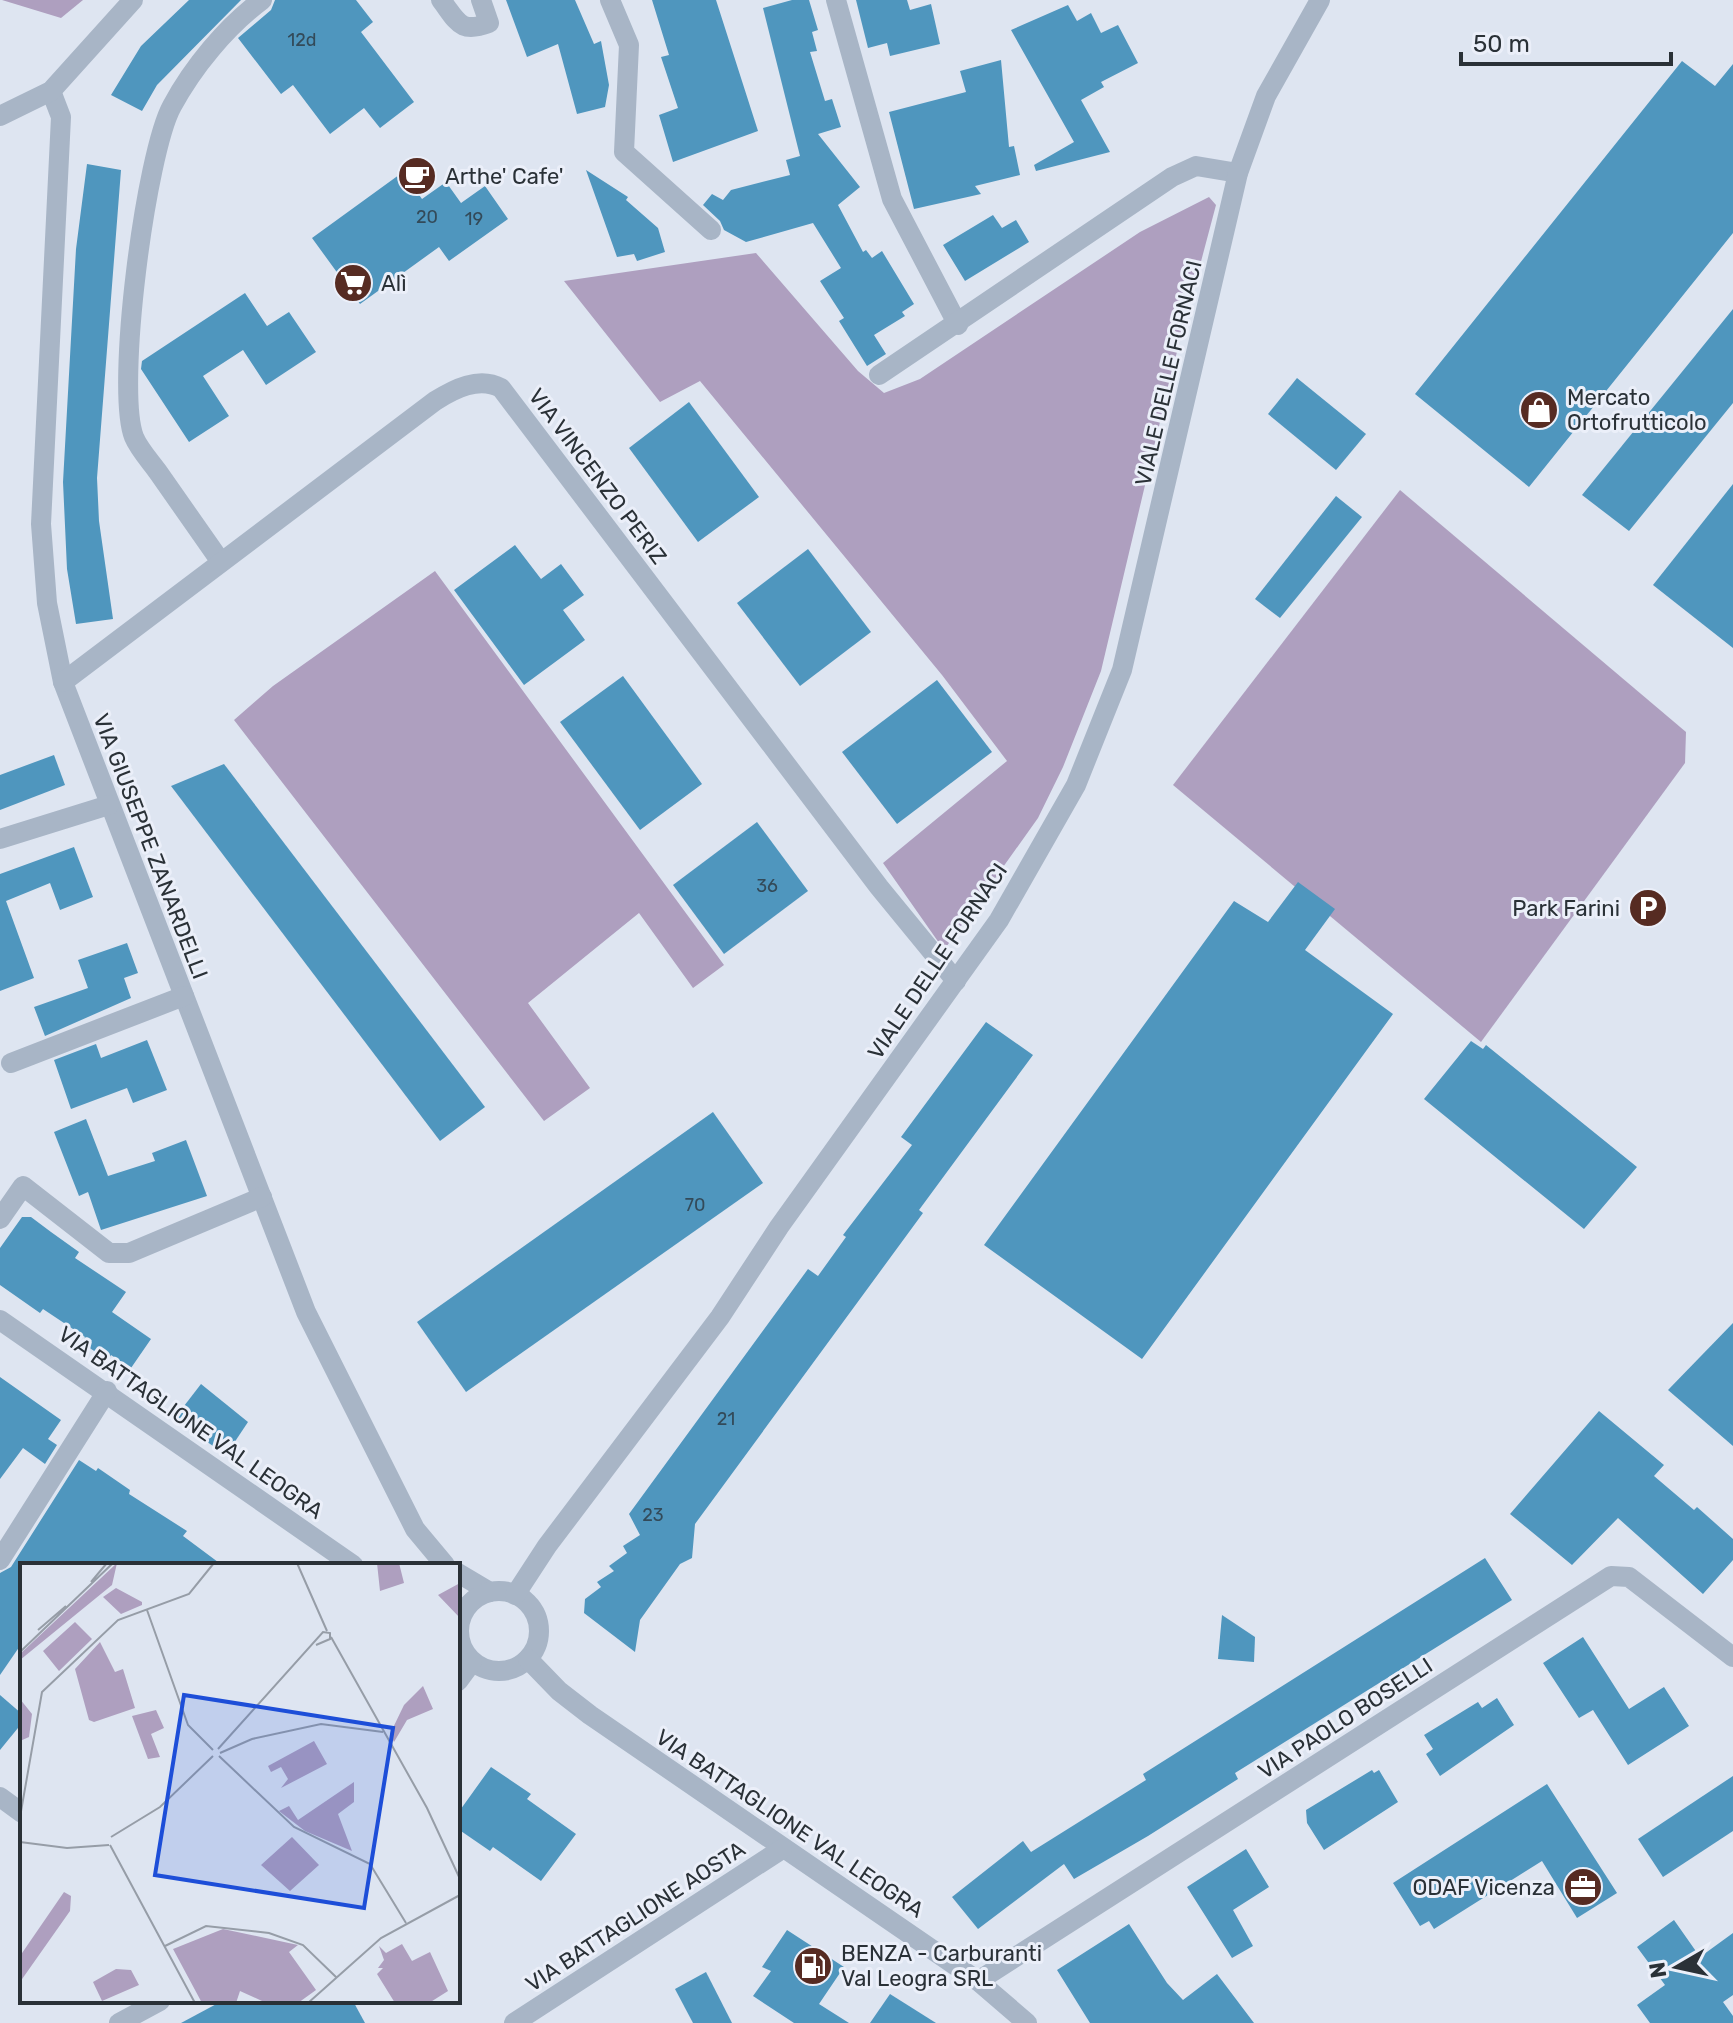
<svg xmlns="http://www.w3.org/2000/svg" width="1733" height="2023" font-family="Rubik,sans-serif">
<rect width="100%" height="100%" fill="#dee5f1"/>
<!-- green -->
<g fill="#ae9fbf">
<path d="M2,0H83L61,18Z"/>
<path d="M1209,197L1216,205L1173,367L1101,671L1063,767L1038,818L944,950L883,863L1007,761L942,675L700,381L660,402L564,281L756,253L858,371L884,393L920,379L1140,232Z"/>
<path d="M1400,490L1686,732L1685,763L1481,1042L1173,785Z"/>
<path d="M435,571L724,965L693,988L639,913L528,1003L590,1088L544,1121L234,720L273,686Z"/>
</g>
<!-- building -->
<g fill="#4f96be">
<path d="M189,0H241L157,85L142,111L111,95L141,46Z"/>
<path d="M275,0H356L373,22L361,32L414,102L380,128L364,108L330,134L293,85L281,94L238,38L271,10Z"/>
<path d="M506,0H575L594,44L601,41L609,85L605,107L577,114L558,44L527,57Z"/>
<path d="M652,0H716L758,131L673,162L659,115L678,108L661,57L669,55Z"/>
<path d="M792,0H809L818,30L812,32L817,51L810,52L825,101L832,99L841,127L818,134L860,187L838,205L863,252L866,250L872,258L882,251L914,304L902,312L905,316L874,335L886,354L867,366L839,321L844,318L820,281L841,268L813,223L746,242L724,230L720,221L703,205L712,194L723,200L731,190L790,175L786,160L800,156L763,8Z"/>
<path d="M856,0H907L910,10L931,4L940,44L890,56L887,43L868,48Z"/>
<path d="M1068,5L1077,21L1091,13L1101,33L1118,25L1138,63L1101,82L1104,87L1081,100L1110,152L1036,171L1034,165L1074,142L1011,30Z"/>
<path d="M1001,60L1009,147L1014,146L1020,175L975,186L981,194L914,209L889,112L966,92L960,71Z"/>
<path d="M1682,61L1715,86L1733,64V233L1529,487L1415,394Z"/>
<path d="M87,164L121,170L97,478L99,521L113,619L76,624L67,569L63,482L76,249Z"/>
<path d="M586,170L628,197L626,200L658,228L665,252L637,261L634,254L617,257Z"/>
<path d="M403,172L422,199L446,182L461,203L485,186L508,219L449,261L439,247L360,304L312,238Z"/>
<path d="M993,215L1002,228L1016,220L1029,242L965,281L943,245Z"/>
<path d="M245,293L267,326L289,312L316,352L266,385L243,350L203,376L229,416L189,442L141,369L142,361Z"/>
<path d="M1733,309V403L1629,531L1582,495Z"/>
<path d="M1297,378L1366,434L1336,470L1268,414Z"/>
<path d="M689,402L759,497L698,542L629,448Z"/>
<path d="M1733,484V648L1653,585Z"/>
<path d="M1336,496L1362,517L1280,618L1255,599Z"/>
<path d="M515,545L541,579L561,564L584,595L563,610L585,640L524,685L454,590Z"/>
<path d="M808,549L871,632L800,686L737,603Z"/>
<path d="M623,676L702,784L640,830L560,722Z"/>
<path d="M937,680L992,752L897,824L842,752Z"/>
<path d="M54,755L65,785L0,810V775Z"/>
<path d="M224,764L485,1107L440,1141L171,786Z"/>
<path d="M757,822L808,891L724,954L673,885Z"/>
<path d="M74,847L93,897L60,910L50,883L6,901L34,978L0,991V874Z"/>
<path d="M1298,882L1335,909L1305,950L1393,1014L1142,1359L984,1245L1234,901L1268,922Z"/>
<path d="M127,943L138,973L124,978L131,998L45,1036L34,1007L88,988L78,960Z"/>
<path d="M986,1022L1033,1055L919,1210L923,1213L695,1524L692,1558L680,1564L640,1620L635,1652L584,1613L585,1599L601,1587L597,1582L614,1571L609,1566L627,1553L623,1546L640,1535L629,1514L808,1269L818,1276L846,1237L843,1235L912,1145L901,1137Z"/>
<path d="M147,1040L167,1090L133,1103L127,1088L71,1109L54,1060L96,1044L101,1058Z"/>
<path d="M1471,1041L1483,1049L1486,1045L1637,1167L1584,1229L1424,1099Z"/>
<path d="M713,1112L763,1183L466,1392L417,1322Z"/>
<path d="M86,1119L108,1176L155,1161L152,1153L186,1140L207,1196L101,1230L88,1192L79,1196L54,1132Z"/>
<path d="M22,1217H31L51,1232L79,1252L75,1258L126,1292L112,1312L151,1339L131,1368L111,1355L108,1360L82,1343L85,1337L43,1309L40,1313L0,1285V1248Z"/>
<path d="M1733,1323V1446L1668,1390Z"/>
<path d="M0,1377L61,1420L48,1439L57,1445L45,1464L23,1448L0,1479Z"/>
<path d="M201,1384L248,1422L226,1455L174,1419Z"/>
<path d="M1599,1411L1664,1465L1654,1476L1694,1510L1697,1507L1733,1539V1560L1703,1594L1618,1518L1572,1565L1510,1514Z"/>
<path d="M79,1460L96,1471L98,1468L130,1490L129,1494L187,1531L183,1536L222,1565H22V1643L0,1675V1573L11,1567Z"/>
<path d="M1485,1558L1512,1600L1235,1773L1238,1779L1148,1836L1074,1879L1064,1864L978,1929L952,1897L1023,1841L1031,1852L1146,1780L1143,1774Z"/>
<path d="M1222,1615L1255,1637L1254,1662L1218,1659Z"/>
<path d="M1583,1637L1629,1709L1664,1687L1689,1726L1628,1765L1593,1710L1579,1718L1543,1663Z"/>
<path d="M0,1695L22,1714V1723L0,1750Z"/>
<path d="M1497,1698L1514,1725L1440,1776L1426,1754L1433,1749L1424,1735L1478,1702L1482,1708Z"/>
<path d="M491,1767L531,1794L527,1799L576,1834L541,1881L493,1847L490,1851L458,1829V1813Z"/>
<path d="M1372,1770L1374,1773L1379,1770L1398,1802L1324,1850L1307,1823L1306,1810Z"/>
<path d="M1733,1776V1831L1663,1877L1638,1839Z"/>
<path d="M1547,1784L1617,1893L1577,1918L1542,1861L1434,1929L1429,1921L1420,1926L1393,1883Z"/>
<path d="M1246,1849L1269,1887L1233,1910L1253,1946L1232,1958L1187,1887Z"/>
<path d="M1674,1920L1700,1957L1733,1933V1995L1723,2002L1733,2016V2023H1650L1637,2005L1665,1985L1637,1947Z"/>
<path d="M1129,1924L1167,1983L1183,2000L1217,1974L1254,2023H1090L1057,1970Z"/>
<path d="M787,1930L844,1967L819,2004L849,2023H794L753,1996L771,1971L762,1967Z"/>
<path d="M706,1972L732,2023H693L675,1989Z"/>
<path d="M890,1994L936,2023H870Z"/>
<path d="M222,2001H353L365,2023H181Z"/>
</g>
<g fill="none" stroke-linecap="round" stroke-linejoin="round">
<!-- minor -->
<g stroke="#a8b5c6" stroke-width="20">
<path d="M441,0C458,22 460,34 489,23L481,0"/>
<path d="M610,0L629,45L624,152L711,230"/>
<path d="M836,0L892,199L958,325"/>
<path d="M51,91L61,117L41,524L47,603L63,682L306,1312L415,1529L445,1565"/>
<path d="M0,116L51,91L133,0"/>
<path d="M879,375L1172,177L1196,166L1238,173"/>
<path d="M221,562C200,532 179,502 158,472C150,461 139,449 134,437C115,388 146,153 172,106C193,67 226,27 262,0"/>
<path d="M63,682L435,401C454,389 479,376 501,388L879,887L956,981"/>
<path d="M0,839L109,805"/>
<path d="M11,1063L184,996"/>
<path d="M0,1219L23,1186L109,1253H129L262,1197"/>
<path d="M0,1320L353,1565"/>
<path d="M0,1560L107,1391"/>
<path d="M458,1573L490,1592"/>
<circle cx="499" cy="1631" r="40"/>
<path d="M515,1595L547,1546L720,1317L779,1227L999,920L1076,785L1122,670L1238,173L1266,96L1320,0"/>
<path d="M528,1659L559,1691L590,1715L978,1981L1027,2023"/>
<path d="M458,1681L472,1662"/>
<path d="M0,1797L22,1813"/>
<path d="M978,1981L1611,1576L1629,1577L1733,1657"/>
<path d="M119,2023L160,2001"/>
<path d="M514,2023L782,1849"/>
</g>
</g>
<!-- icons -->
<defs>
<symbol id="cafe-disc" viewBox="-11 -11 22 22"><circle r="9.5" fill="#562b22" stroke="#ebeff9"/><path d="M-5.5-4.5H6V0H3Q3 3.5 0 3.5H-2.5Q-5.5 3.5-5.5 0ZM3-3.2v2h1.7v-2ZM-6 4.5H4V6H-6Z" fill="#fff"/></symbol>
<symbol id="supermarket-disc" viewBox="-11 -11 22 22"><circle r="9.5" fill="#562b22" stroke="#ebeff9"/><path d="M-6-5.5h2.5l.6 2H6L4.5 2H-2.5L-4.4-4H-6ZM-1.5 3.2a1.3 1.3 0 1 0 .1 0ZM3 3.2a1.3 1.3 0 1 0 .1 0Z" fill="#fff"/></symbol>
<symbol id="shop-disc" viewBox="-11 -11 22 22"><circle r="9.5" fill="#562b22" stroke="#ebeff9"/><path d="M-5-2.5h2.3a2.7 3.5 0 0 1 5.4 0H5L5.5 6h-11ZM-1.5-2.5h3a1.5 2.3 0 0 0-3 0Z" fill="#fff"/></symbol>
<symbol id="parking-disc" viewBox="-11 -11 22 22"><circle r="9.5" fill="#562b22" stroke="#ebeff9"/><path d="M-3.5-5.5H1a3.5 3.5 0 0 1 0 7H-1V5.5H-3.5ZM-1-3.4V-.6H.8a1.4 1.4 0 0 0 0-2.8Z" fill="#fff"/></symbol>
<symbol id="office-disc" viewBox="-11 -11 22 22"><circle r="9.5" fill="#562b22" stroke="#ebeff9"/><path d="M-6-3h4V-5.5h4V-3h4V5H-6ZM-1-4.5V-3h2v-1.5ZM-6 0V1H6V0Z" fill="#fff"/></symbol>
<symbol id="fuel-disc" viewBox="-11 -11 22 22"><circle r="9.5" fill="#562b22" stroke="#ebeff9"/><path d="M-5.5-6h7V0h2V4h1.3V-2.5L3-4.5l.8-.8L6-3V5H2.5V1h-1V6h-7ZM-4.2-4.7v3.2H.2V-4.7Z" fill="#fff"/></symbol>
</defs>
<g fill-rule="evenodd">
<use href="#cafe-disc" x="395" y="154" width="44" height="44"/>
<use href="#supermarket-disc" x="331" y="261" width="44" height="44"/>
<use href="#shop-disc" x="1517" y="388" width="44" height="44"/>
<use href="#parking-disc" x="1626" y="886" width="44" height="44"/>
<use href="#office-disc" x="1561" y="1865" width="44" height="44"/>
<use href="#fuel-disc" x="791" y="1944" width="44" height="44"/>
</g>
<g text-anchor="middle" stroke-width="6" stroke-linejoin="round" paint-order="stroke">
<!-- number labels -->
<g font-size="18" fill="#334a59">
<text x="302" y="46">12d</text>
<text x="427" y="223">20</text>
<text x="474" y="225">19</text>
<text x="767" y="892">36</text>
<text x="695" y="1211">70</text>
<text x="726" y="1425">21</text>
<text x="653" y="1521">23</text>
</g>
<!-- poi labels -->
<g font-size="22" fill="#2a3137" stroke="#ebeff9" text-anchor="start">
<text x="445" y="184">Arthe' Cafe'</text>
<text x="381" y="291">Alì</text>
<text x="1567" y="405">Mercato<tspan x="1567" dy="25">Ortofrutticolo</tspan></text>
<text x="1620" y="916" text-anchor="end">Park Farini</text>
<text x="1555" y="1895" text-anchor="end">ODAF Vicenza</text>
<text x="841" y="1961">BENZA - Carburanti<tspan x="841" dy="25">Val Leogra SRL</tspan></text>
</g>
<!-- street labels -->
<g font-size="22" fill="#2a3137" stroke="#ebeff9">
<text transform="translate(1168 373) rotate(-77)" y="8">VIALE DELLE FORNACI</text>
<text transform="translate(598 476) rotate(53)" y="8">VIA VINCENZO PERIZ</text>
<text transform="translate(151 846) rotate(69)" y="8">VIA GIUSEPPE ZANARDELLI</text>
<text transform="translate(937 961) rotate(-56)" y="8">VIALE DELLE FORNACI</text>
<text transform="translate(191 1422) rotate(35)" y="8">VIA BATTAGLIONE VAL LEOGRA</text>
<text transform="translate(1345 1718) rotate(-33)" y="8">VIA PAOLO BOSELLI</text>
<text transform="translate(790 1823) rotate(34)" y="8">VIA BATTAGLIONE VAL LEOGRA</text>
<text transform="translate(635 1916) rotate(-33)" y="8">VIA BATTAGLIONE AOSTA</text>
</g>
</g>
<!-- overview -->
<g transform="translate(20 1563)">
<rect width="440" height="440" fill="#dee5f1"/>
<path d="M97,0L92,22L0,97V91ZM357,0H379L384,20L360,28ZM440,20V55L418,32ZM96,25L122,39V42L101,51L83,34ZM55,59L72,76L39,108L23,88ZM80,79L95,109L103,106L115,145L74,159L69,157L55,106ZM403,123L413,146L387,157L374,179L370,171L384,142ZM0,136L12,151L9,174L0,178ZM136,147L144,165L131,171L140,194L128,196L112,153ZM294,178L307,201L261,225L268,216L261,204L251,209L248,203ZM334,219V239L318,251L332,288L285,268L259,248L269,243L278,257ZM272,274L299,302L270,328L241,302ZM44,329L51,333L50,348L0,419V393ZM203,366L278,382L269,389L296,427L278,440L242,438L220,428L216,440H182L153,386ZM382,381L392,398L410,389L428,428L409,440H375L357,411L363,405H358L364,397L359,383L366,390ZM96,406L111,407L119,422L82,438L73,419Z" fill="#ae9fbf"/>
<path fill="none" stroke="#969da7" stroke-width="2" d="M277,0L307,68M71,19L87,0M127,47L168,162L193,187M18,67L46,43M311,74L407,245L440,316M0,89L93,0M198,186L303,69L310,70V76L296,82M200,190L232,176L301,161L363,169M199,193L274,264L350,301L386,360M0,254L22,129L98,57L169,31L194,0M91,274L140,244L193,193M0,279L47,285L89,282M90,282L175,440M145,383L186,363L249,370L283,382L316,414M288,440L361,375L440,332"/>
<path fill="#1d4ed8" fill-opacity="0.15" stroke="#1d4ed8" stroke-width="4" d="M164,132L373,165L344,345L135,312Z"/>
<rect width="440" height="440" fill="none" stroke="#2a3137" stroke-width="4"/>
</g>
<!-- north arrow -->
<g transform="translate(1677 1967) rotate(261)" stroke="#ebeff9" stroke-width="6" paint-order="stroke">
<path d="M0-6L14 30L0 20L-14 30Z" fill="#2a3137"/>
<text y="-12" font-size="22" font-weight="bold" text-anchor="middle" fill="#2a3137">N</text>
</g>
<!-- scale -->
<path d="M1461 52v12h210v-12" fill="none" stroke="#2a3137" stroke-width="4"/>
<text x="1473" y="52" font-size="24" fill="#2a3137" stroke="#ebeff9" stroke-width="6" paint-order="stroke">50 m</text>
</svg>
